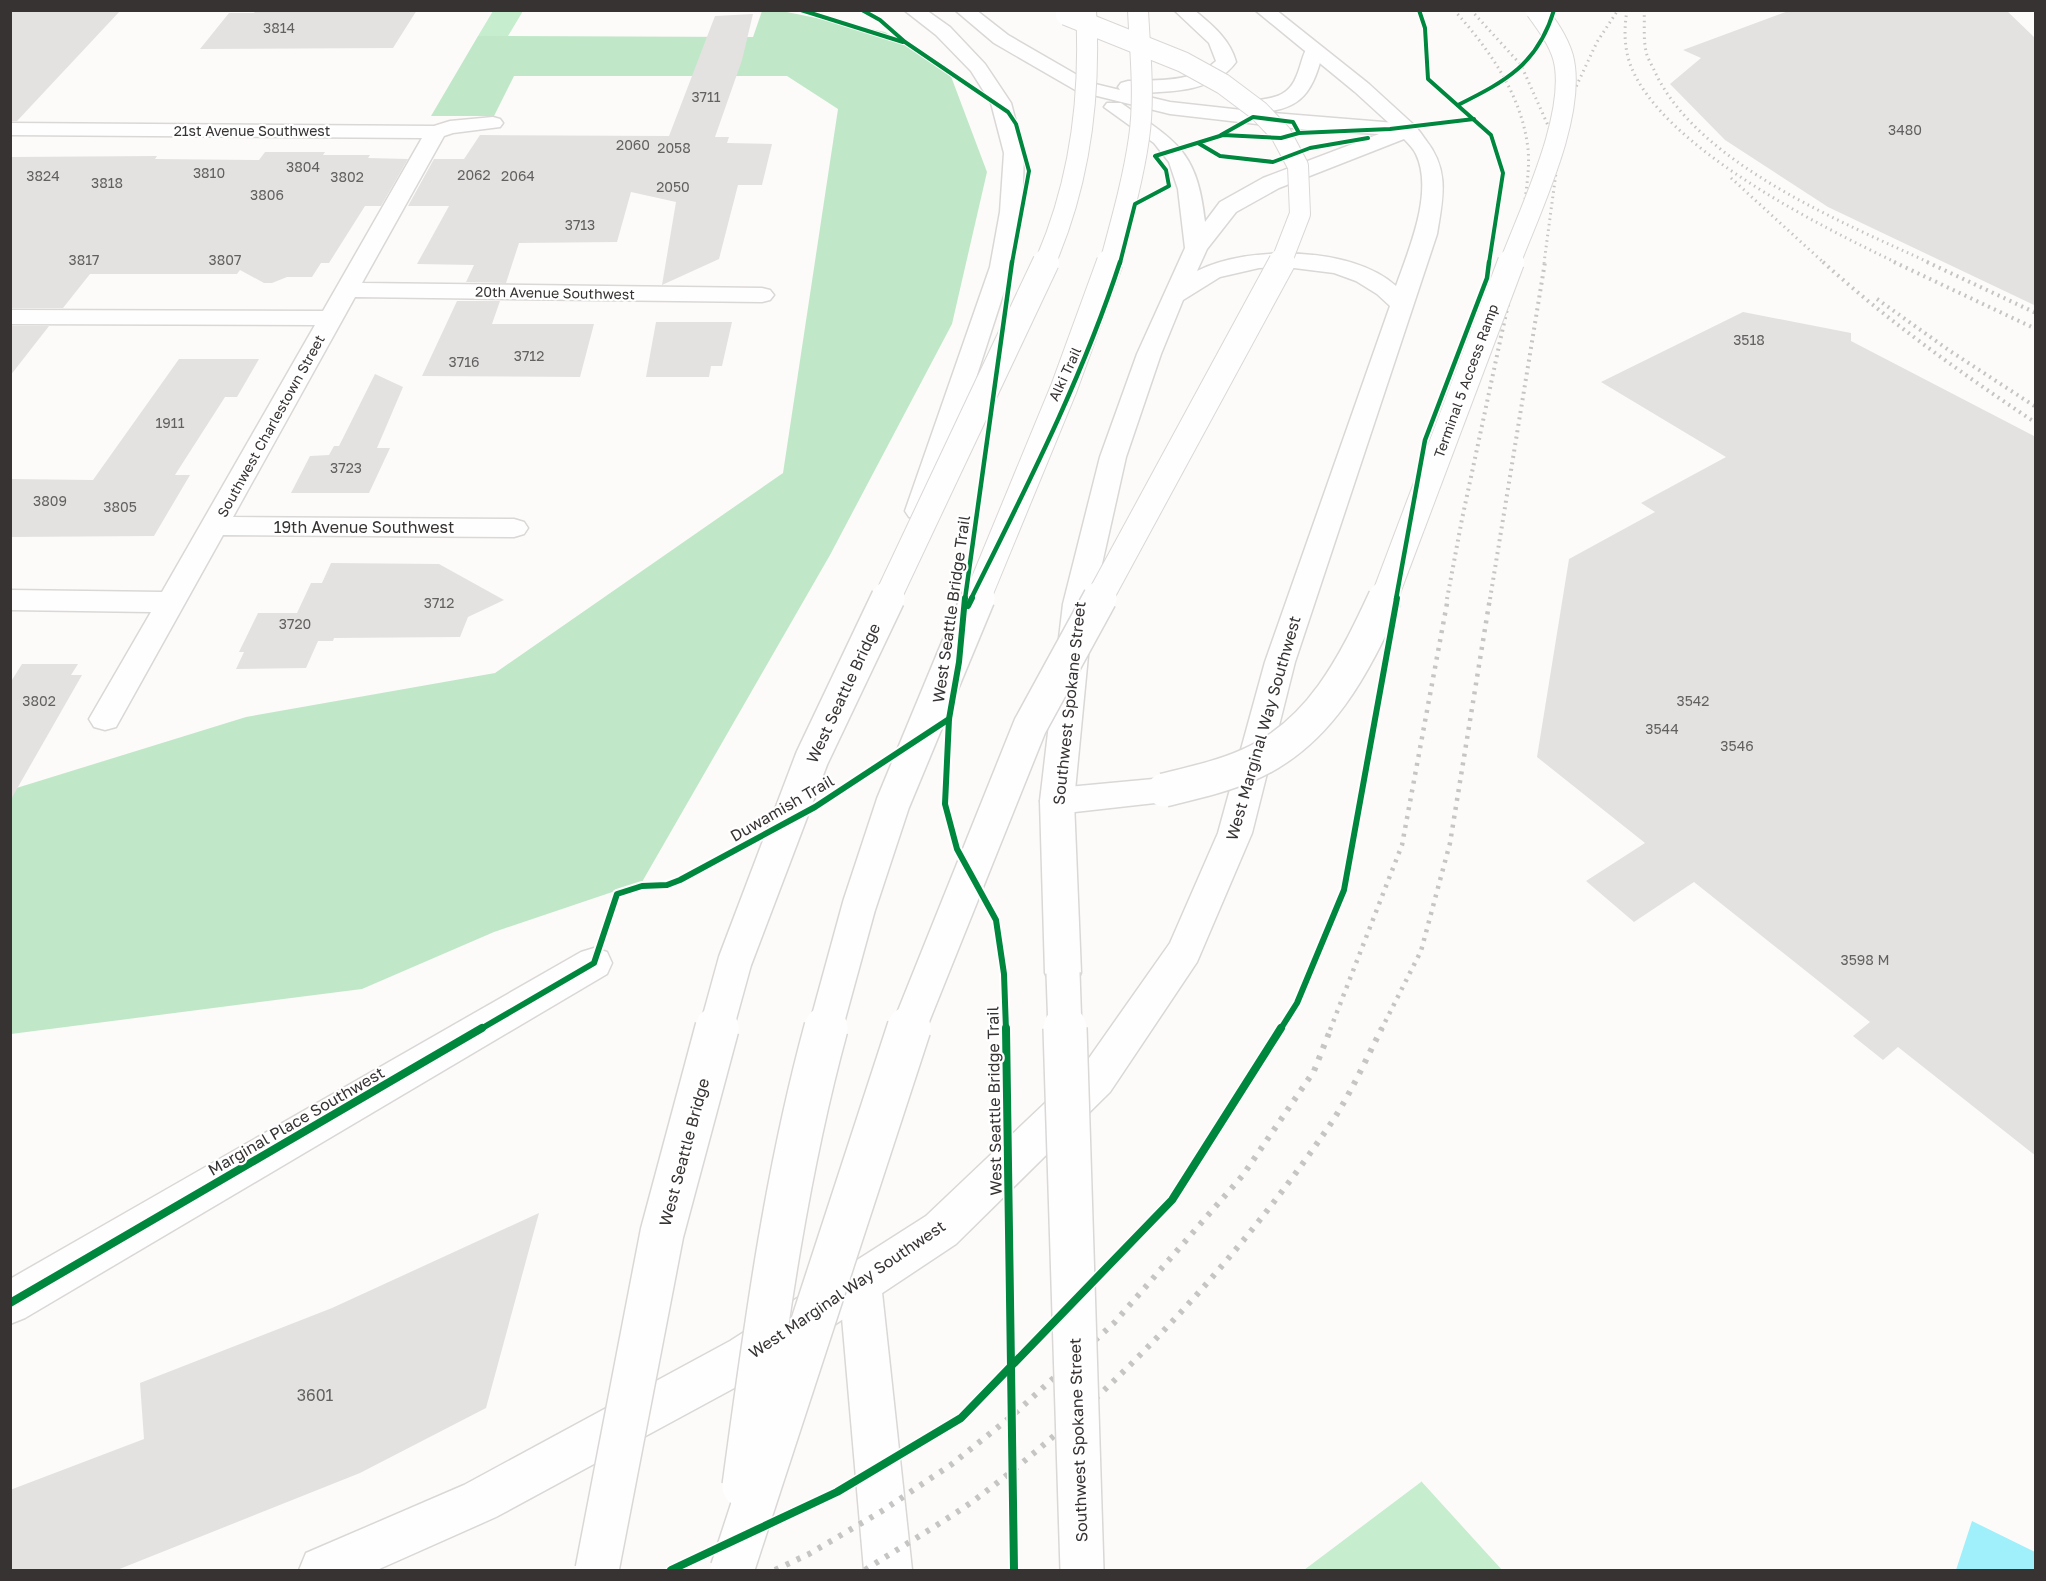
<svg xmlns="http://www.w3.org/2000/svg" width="2046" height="1581" font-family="'Golos Text',sans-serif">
<rect width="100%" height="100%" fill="#fdfbf9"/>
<!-- green -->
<g fill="#c6edce">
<path d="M493,11H523L508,36H478Z"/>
<path d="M1421,1481L1502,1570H1304L1421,1482Z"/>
</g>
<!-- forest -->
<path fill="#c0e8c8" d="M762,11H782L885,32L949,71L987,172L952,324L830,555L642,882L494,932L362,989L11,1034L10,790L246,717L495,673L783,473L838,109L787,76H514L494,116H431L478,36L753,37Z"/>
<!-- water -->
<path fill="#9ff0fa" d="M1972,1521L2035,1552V1570H1956Z"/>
<!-- building -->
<g fill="#e3e2e1">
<path d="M256,10H417L393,48L200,49L229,13H254Z"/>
<path d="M1791,10H2006L2036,39V306L1828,207L1725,140L1670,84L1701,58L1683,50Z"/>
<path d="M52,11H120L17,121H10V12Z"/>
<path d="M753,14L742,60L715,137H729L727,143L772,144L762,185H738L719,259L662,285L676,202L631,192L617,242L519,243L506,283L466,282L474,265L417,264L449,206H408L434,159H464L480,135L669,136L715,16Z"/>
<path d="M265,152H325L323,155H370L368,158L408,159L381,206H365L329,263H321L312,277H287L272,283H264L240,270L237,274H90L63,308H10V157L157,156L155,159L259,160Z"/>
<path d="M457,301H500L492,324H594L580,377L422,376Z"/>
<path d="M1743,312L1851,333V341L2036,437V1156L1898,1047L1883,1060L1853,1036L1870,1022L1694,882L1634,922L1586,881L1645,843L1537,757L1569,559L1655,512L1641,503L1726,457L1601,382Z"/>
<path d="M656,322H732L722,366H711L709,377H646Z"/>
<path d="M10,326H49L10,376Z"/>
<path d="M179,359H259L237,397H225L175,475H190L154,536L10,537V479L93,480Z"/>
<path d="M375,374L403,387L377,448H390L369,493H291L310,456L329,455L334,446H339Z"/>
<path d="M331,563L439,564L504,600L468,617L460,637L334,638L333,641H318L306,668L236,669L244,652H239L258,613H297L311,583H322Z"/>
<path d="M22,664H78L71,675H82L10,801V683Z"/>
<path d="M539,1213L486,1408L360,1473L117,1570H10V1490L144,1439L140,1383L332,1308Z"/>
</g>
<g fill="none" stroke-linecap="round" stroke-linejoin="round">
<defs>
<g id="minor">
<path d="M493,117L500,119L503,123L500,127L453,133L444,136L362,283L762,288L770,290L774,295L770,300L762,302L355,297L233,517L514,519L524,522L528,528L524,534L514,537L223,535L116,727L105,730L94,727L89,719L151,612L10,610V590L162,592L315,325L10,324V310L323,311L422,138L10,135V123L434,126L450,121Z"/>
<path d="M594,948L607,952L612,963L607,974L25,1318L10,1324V1279L581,952Z"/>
</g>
<g id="tertiary">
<path d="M1164,778L1176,781L1180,790L1176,799L1164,802L1057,814L1045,810L1040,801L1045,792L1057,788Z"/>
<path d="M860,1262L875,1268L881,1283L912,1570H864L839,1283L845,1268Z"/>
</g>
<path id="secondary" d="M955,10H976L1008,35L1091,83L1120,90L1118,87L1121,83L1128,81C1158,80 1193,83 1216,61L1209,43L1174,10H1194C1212,25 1230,39 1236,62C1214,93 1166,92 1132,93L1170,102L1242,110L1240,107L1243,103C1266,97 1287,102 1297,75C1301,66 1302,56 1307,48H1321L1323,52C1313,90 1303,110 1260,112L1408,124C1417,126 1420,132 1425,139C1450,170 1443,197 1437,234L1295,662L1252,833L1197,962L1110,1092L956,1244L762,1373L496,1517L377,1570H299L306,1553L464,1485L730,1341L926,1216L1082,1068L1170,943L1218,833L1265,662L1390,306L1377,294L1356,281L1334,273L1286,267L1259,268L1220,277L1183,300L1161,354L1126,457L1093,604L1074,801L1081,973L1076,984L1063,988L1050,984L1045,973L1040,801L1063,604L1100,457L1137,354L1185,248L1178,189L1169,162L1154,143L1104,107L1107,103H1121C1176,142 1197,149 1205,222L1220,202L1263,178L1379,134L1309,130L1170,114L1077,91L994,43ZM1404,139C1408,143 1413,148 1416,154C1434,192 1409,249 1396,286C1352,246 1248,245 1197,271L1207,249L1236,212L1279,188Z"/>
<path id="primary" d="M1255,10H1276L1369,84L1415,126L1418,130L1415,134H1401L1355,92Z"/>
<path id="motorway" d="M904,10H926L950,27L985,64L1011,103L1024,153L1022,212L1012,267L933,511L929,517L919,520L909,517L905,511L990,267L1000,212L1004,153L991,103L971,71L936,35Z"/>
</defs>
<!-- minor casing -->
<use href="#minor" stroke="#dad8d6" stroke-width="3"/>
<!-- tertiary casing -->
<use href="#tertiary" stroke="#dad8d6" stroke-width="3"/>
<!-- secondary casing -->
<use href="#secondary" stroke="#dad8d6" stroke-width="3"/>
<!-- primary casing -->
<use href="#primary" stroke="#dad8d6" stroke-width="3"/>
<!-- motorway casing -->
<use href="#motorway" stroke="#dad8d6" stroke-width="3"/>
<!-- minor -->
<use href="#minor" fill="#fffefe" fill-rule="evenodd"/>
<!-- tertiary -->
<use href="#tertiary" fill="#fffefe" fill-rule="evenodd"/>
<!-- secondary -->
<use href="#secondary" fill="#fffefe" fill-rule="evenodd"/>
<!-- primary -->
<use href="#primary" fill="#fffefe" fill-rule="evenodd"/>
<!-- motorway -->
<use href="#motorway" fill="#fffefe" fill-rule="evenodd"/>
<!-- rail-far3 -->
<g stroke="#c5c5c4" stroke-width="3" stroke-dasharray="1.5 4" stroke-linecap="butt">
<path d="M1454,10C1489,49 1522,95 1528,149C1530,169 1526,189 1524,209C1522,227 1521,245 1517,263"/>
<path d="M1471,10L1521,65L1559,150L1544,263"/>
<path d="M1627,10C1624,29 1624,46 1630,64C1661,147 1820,226 1897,263"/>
<path d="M1644,10C1645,23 1643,38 1646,51C1647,58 1652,65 1655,72C1698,164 1842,222 1930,263"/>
<path d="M1559,150L1575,89L1597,42L1618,10"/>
<path d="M1731,178L1824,263"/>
</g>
<!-- rail-far2 -->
<g stroke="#c5c5c4" stroke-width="4" stroke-dasharray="2 4.5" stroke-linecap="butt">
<path d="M1823,262C1889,322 1961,373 2036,423"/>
<path d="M1894,262L2036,329"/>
<path d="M1927,262L2036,313"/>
<path d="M1877,299L1950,351L2036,407"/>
<path d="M1447,599L1462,519L1517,262"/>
<path d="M1490,599L1545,262"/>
</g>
<!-- rail-far1 -->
<g stroke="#c5c5c4" stroke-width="4.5" stroke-dasharray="3 6" stroke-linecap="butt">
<path d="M1330,1030L1402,845L1448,598"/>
<path d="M1381,1030L1421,951L1450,843L1490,598"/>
</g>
<!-- rail -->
<g stroke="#c5c5c4" stroke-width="6" stroke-dasharray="4 8" stroke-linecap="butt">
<path d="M775,1570L809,1554L882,1511L952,1464L1013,1415L1114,1323L1243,1175L1314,1071L1331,1028"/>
<path d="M865,1570C902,1546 941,1524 976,1499C1108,1400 1232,1267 1325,1132C1348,1100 1364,1063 1382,1028"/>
</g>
<defs>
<path id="tertiary-bridge-far2" d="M1510,263C1530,210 1578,112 1563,57C1558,40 1547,25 1536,10"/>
<path id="tertiary-bridge-far1" d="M1384,599L1511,262"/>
<path id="tertiary-bridge" d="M1164,790C1192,783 1221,777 1248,765C1320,734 1354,665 1385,598"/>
<path id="secondary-bridge-far1" d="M1063,973L1065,1030"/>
<path id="secondary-bridge" d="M1065,1028L1082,1570"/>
<g id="motorway-bridge-far3">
<path d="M1066,15L1183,62L1223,84L1259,111L1281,134L1298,166L1300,214L1281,263"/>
<path d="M1045,263C1080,183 1091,97 1086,10"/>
<path d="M1110,263C1121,222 1133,180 1139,138C1145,96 1140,52 1138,10"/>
</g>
<g id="motorway-bridge-far2">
<path d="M887,599L1046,262"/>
<path d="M977,599L1064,388L1110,262"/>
<path d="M1099,599L1282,262"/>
</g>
<g id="motorway-bridge-far1">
<path d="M716,1030L735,961L812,758L888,598"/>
<path d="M825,1030L859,906L893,803L978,598"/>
<path d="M908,1030L1030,726L1100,598"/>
</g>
<g id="motorway-bridge">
<path d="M744,1486C765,1332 785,1178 826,1028"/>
<path d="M597,1570L662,1233L717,1028"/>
<path d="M732,1570L909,1028"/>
</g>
</defs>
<!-- tertiary-bridge-far2 casing -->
<use href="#tertiary-bridge-far2" stroke="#dad8d6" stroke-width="22" stroke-linecap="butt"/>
<!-- tertiary-bridge-far1 casing -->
<use href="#tertiary-bridge-far1" stroke="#dad8d6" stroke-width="28" stroke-linecap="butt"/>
<!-- tertiary-bridge casing -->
<use href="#tertiary-bridge" stroke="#dad8d6" stroke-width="36" stroke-linecap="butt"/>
<!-- secondary-bridge-far1 casing -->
<use href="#secondary-bridge-far1" stroke="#dad8d6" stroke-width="36" stroke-linecap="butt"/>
<!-- secondary-bridge casing -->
<use href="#secondary-bridge" stroke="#dad8d6" stroke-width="46" stroke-linecap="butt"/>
<!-- motorway-bridge-far3 casing -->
<use href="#motorway-bridge-far3" stroke="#dad8d6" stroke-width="22" stroke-linecap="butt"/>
<!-- motorway-bridge-far2 casing -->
<use href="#motorway-bridge-far2" stroke="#dad8d6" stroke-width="28" stroke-linecap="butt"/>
<!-- motorway-bridge-far1 casing -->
<use href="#motorway-bridge-far1" stroke="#dad8d6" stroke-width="36" stroke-linecap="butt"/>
<!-- motorway-bridge casing -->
<use href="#motorway-bridge" stroke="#dad8d6" stroke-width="46" stroke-linecap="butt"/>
<!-- tertiary-bridge-far2 -->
<use href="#tertiary-bridge-far2" stroke="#fffefe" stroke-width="20"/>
<!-- tertiary-bridge-far1 -->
<use href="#tertiary-bridge-far1" stroke="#fffefe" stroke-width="26"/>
<!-- tertiary-bridge -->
<use href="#tertiary-bridge" stroke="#fffefe" stroke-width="33"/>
<!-- secondary-bridge-far1 -->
<use href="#secondary-bridge-far1" stroke="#fffefe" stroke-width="33"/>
<!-- secondary-bridge -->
<use href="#secondary-bridge" stroke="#fffefe" stroke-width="43"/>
<!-- motorway-bridge-far3 -->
<use href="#motorway-bridge-far3" stroke="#fffefe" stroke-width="20"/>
<!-- motorway-bridge-far2 -->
<use href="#motorway-bridge-far2" stroke="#fffefe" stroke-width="26"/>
<!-- motorway-bridge-far1 -->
<use href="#motorway-bridge-far1" stroke="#fffefe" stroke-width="33"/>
<!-- motorway-bridge -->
<use href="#motorway-bridge" stroke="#fffefe" stroke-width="43"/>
<defs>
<g id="cycleway-far3">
<path d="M801,10L903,42"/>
<path d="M862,10L880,20L905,42L1008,112L1016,124L1029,171L1012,263"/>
<path d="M1419,10L1425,28L1428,79L1491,135L1503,173L1489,263"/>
<path d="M1458,105C1506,81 1538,64 1554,10"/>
<path d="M1221,135L1253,117L1293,122L1299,133"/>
<path d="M1198,143L1220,156L1273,162L1310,148L1368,138"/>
<path d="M1120,263L1135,204L1169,186L1166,170L1155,156L1223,135L1281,138L1299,133L1390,129L1474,119"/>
</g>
<g id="cycleway-far2">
<path d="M965,599L1012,262"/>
<path d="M971,599C1026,488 1082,379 1120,262"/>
<path d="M1396,599L1425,440L1487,278L1489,262"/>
</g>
<g id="cycleway-far1">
<path d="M965,598L959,662L949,719L945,804L957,849L996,920L1004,974L1006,1030"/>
<path d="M968,606L972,598"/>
<path d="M479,1030L594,963L617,894L642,886L667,885L680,880L815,807L949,719"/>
<path d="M1280,1030L1297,1003L1344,890L1397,598"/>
</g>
<g id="cycleway">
<path d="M1006,1028L1014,1570"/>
<path d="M10,1303L482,1028"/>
<path d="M671,1570L837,1492L961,1418L1172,1200L1281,1028"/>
</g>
</defs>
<!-- cycleway-far3 casing -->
<use href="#cycleway-far3" stroke="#fff" stroke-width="6"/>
<!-- cycleway-far2 casing -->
<use href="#cycleway-far2" stroke="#fff" stroke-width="8"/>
<!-- cycleway-far1 casing -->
<use href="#cycleway-far1" stroke="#fff" stroke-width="10"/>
<!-- cycleway casing -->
<use href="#cycleway" stroke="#fff" stroke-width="11"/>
<!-- cycleway-far3 -->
<use href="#cycleway-far3" stroke="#00873e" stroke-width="4"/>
<!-- cycleway-far2 -->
<use href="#cycleway-far2" stroke="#00873e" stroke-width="4.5"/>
<!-- cycleway-far1 -->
<use href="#cycleway-far1" stroke="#00873e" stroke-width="6"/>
<!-- cycleway -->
<use href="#cycleway" stroke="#00873e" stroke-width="8"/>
</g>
<g text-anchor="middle" stroke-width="4.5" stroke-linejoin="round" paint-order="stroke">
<!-- number labels -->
<g font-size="14" fill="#636060">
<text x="279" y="33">3814</text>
<text x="706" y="102">3711</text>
<text x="1905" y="135">3480</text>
<text x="633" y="150">2060</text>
<text x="674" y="153">2058</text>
<text x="303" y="172">3804</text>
<text x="209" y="178">3810</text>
<text x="474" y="180">2062</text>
<text x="43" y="181">3824</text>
<text x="518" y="181">2064</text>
<text x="347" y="182">3802</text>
<text x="107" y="188">3818</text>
<text x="673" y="192">2050</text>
<text x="267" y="200">3806</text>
<text x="580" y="230">3713</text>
<text x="84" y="265">3817</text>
<text x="225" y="265">3807</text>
<text x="1749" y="345">3518</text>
<text x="529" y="361">3712</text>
<text x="464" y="367">3716</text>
<text x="170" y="428">1911</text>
<text x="346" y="473">3723</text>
<text x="50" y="506">3809</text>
<text x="120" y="512">3805</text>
<text x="439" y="608">3712</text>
<text x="295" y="629">3720</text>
<text x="39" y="706">3802</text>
<text x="1693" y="706">3542</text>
<text x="1662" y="734">3544</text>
<text x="1737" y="751">3546</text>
<text x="1865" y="965">3598 M</text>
</g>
<!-- far-street labels -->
<g font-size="14" fill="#363332" stroke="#fff">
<text x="252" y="136">21st Avenue Southwest</text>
<text transform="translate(555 293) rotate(1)" y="5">20th Avenue Southwest</text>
<text transform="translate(1065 374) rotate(-65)" y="5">Alki Trail</text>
<text transform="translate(1466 381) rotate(-70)" y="5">Terminal 5 Access Ramp</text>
<text transform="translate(271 426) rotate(-61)" y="5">Southwest Charlestown Street</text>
</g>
<!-- street labels -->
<g font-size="16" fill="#363332" stroke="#fff">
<text x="364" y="533">19th Avenue Southwest</text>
<text transform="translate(951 609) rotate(-82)" y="6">West Seattle Bridge Trail</text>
<text transform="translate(843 693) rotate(-65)" y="6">West Seattle Bridge</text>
<text transform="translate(1069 703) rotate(-84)" y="6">Southwest Spokane Street</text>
<text transform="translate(1263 728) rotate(-74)" y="6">West Marginal Way Southwest</text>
<text transform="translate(782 808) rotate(-30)" y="6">Duwamish Trail</text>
<text transform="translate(994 1101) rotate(-91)" y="6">West Seattle Bridge Trail</text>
<text transform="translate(296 1121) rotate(-30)" y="6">Marginal Place Southwest</text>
<text transform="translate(684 1152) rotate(-75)" y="6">West Seattle Bridge</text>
<text transform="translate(847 1289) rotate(-34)" y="6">West Marginal Way Southwest</text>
<text transform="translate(1078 1440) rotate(-92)" y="6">Southwest Spokane Street</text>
</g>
<!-- near-number labels -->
<g font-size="16" fill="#636060">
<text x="315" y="1401">3601</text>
</g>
</g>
<!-- border -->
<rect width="2046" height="1581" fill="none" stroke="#363332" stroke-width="24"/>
</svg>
